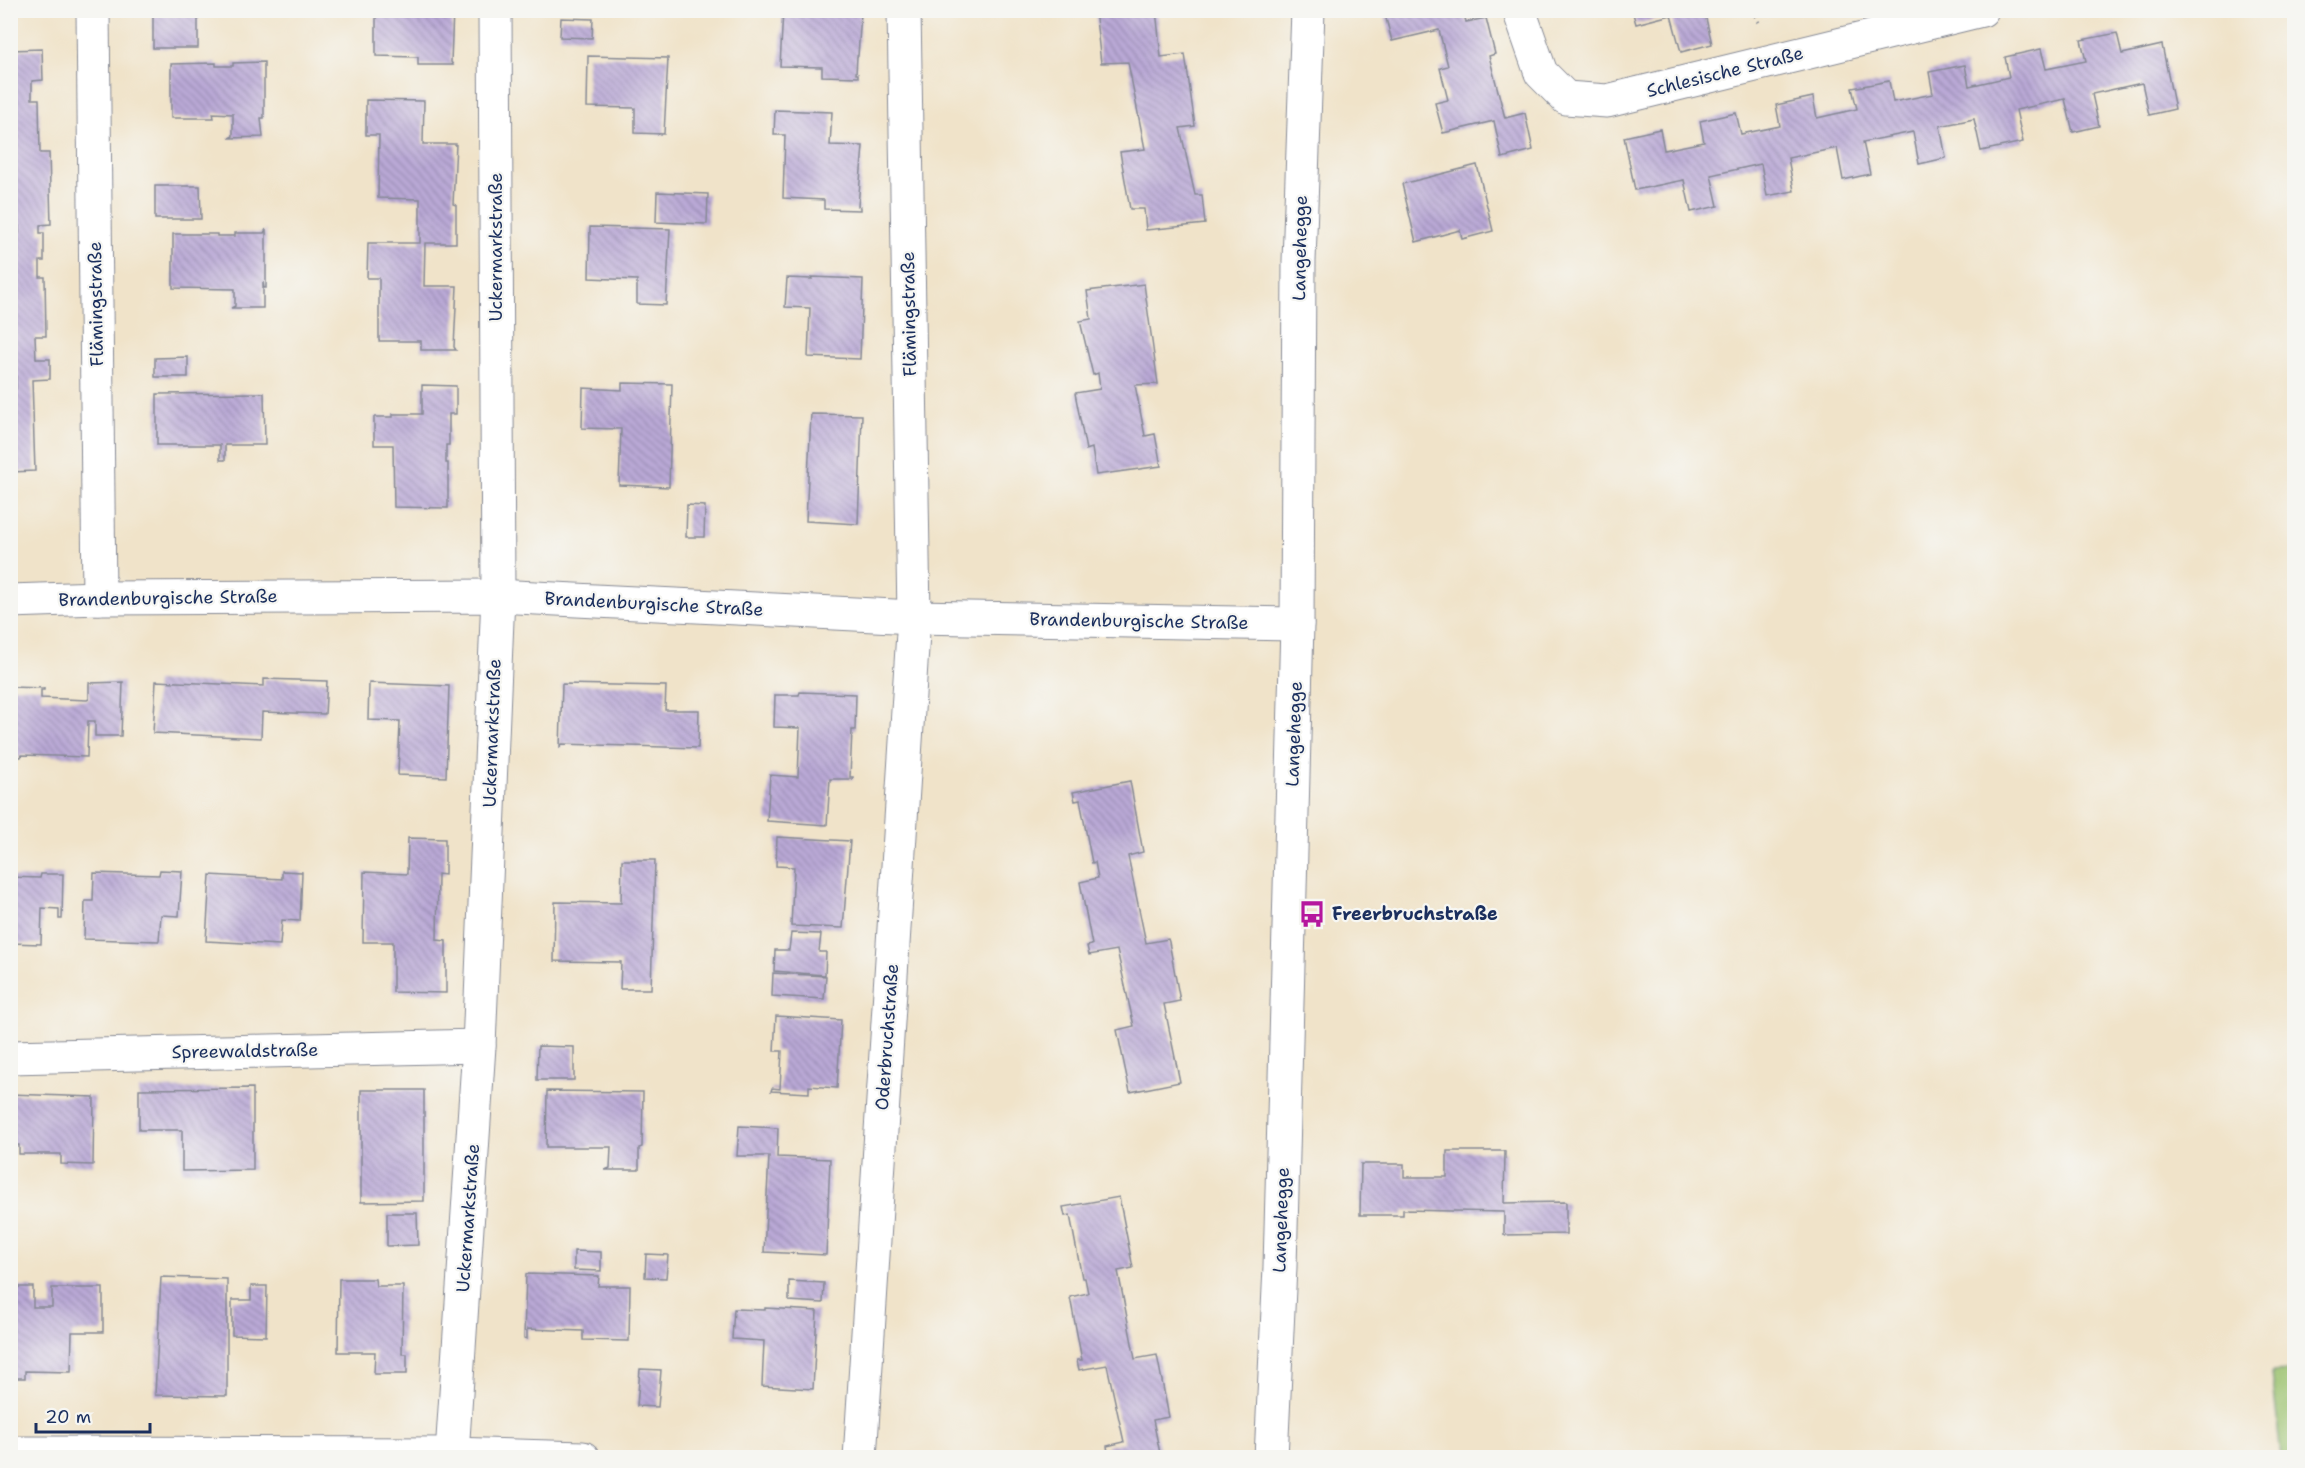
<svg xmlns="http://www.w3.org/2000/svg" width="2305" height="1468" font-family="'Shantell Sans',sans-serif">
<defs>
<pattern id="building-back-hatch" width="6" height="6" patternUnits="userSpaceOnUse" patternTransform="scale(1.5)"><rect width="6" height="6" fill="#baa9d6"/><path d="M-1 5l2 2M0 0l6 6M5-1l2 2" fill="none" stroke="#968ab1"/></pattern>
</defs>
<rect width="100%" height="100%" fill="#f6f6f2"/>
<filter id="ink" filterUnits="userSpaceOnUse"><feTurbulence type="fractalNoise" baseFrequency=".0167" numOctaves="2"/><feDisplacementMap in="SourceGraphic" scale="12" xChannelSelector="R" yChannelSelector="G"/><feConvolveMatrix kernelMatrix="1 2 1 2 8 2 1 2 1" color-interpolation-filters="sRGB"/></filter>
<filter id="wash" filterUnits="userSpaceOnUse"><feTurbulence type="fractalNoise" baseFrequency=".008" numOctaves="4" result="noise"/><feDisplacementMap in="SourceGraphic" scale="24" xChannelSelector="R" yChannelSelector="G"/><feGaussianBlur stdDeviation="1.35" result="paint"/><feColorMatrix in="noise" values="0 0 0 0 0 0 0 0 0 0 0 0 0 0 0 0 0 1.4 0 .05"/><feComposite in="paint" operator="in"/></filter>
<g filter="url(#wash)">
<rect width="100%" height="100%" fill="#f0e3c9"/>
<!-- green -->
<path fill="#9ac16c" stroke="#5a7865" stroke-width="1.5" d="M2294,1371V1457H2281L2272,1372Z"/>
<g id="blocks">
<!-- building -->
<g fill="url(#building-back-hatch)">
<path d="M376,10H453L451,62L453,65H418V57L376,56Z"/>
<path d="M783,10H828V12L861,13L858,56H857L856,74H858V77L822,76V67L780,66Z"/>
<path d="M1095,10H1156L1161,57L1185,54L1195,126L1180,128L1195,195H1202L1205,224L1146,230L1144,209H1130L1120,152L1145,149L1128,62L1101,63Z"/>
<path d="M1463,10L1466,22L1486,18L1495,54L1489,56L1505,118L1525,113L1533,150L1502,158L1494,121L1443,133L1435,103L1448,100L1440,68L1448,66L1439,30L1392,41L1384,11Z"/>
<path d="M1632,10H1704L1712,44L1681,52L1671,15L1636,24Z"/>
<rect x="153" y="15" width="45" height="33"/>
<path d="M561,18L593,19L592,38L560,37Z"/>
<path d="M2117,33L2122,54L2162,45L2175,109L2149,115L2142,83L2092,94L2099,126L2073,132L2065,99L2016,110L2023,142L1981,151L1974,119L1940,126L1946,158L1919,164L1913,132L1863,142L1870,174L1843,180L1837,148L1788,158L1794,191L1767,196L1761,164L1711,175L1718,206L1691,212L1684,180L1635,190L1624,137L1660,129L1664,150L1704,142L1700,121L1736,113L1741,134L1780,126L1776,105L1813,97L1817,118L1857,109L1852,88L1889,81L1893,102L1933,94L1929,72L1965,65L1969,86L2009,77L2005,57L2041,49L2046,69L2086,61L2081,40Z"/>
<path d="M42,49L43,80L32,81V99H39L40,153H49L51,224L40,225V233H44V261H40V277H45L46,336H35L36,359H50V379L32,380L35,471L10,472V389H16V360H10V234L19,233V226H11L10,50Z"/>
<path d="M588,56L668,58L664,134L635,133V108L587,107Z"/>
<path d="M264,62V118H261L263,137L229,138L233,136V114L213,113L214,118H171V64L216,63V66H233V63Z"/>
<path d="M366,100L424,101L423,144H456L453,204L456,205V243H425L424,286H457L454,347L456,350H421V341H379V278H367L368,243H420V199L378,198L379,135H366Z"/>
<path d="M775,110L832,112L830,145L863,146L858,206L860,207V210L824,209V200L783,198L785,135H774Z"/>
<path d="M1477,165L1493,231L1462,239L1460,230L1416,242L1402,184Z"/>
<path d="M155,186H200L201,219H155Z"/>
<path d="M657,192L708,194L707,224L656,222Z"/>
<path d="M590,227L670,229L666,305L637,304V280L589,278Z"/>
<path d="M266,229V288H264L263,282V308H231L235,306V289L173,288V234H217V236H235V233H264Z"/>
<path d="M811,277L863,279L860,359L808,357L810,308L785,307L787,278L812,279Z"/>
<path d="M1144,284L1158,384L1135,385L1145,436L1155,434L1161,466L1096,475L1092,448L1086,450L1075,393L1100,389L1098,373L1093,375L1080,321L1091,319L1087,291Z"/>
<path d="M188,357V377H155V358Z"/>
<path d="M622,383L672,384L669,487L619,485L621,429L582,428L583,388L622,390Z"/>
<path d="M422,385L456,386V414H449V445H446V463H448V508L394,507L393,445H374V417H393V414H422Z"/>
<path d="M264,393L265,445H225V460H220V445H157V394Z"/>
<path d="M811,414L862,415L858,524L806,521Z"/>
<path d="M687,505L705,506L704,537H686Z"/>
<path d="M264,679L327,681L325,714L262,712L261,738L153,733L156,681L264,686Z"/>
<path d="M123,682L121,736H95V721H88L87,757L22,755L21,757H17V743H10V687L44,688V690H41V698L87,700L89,699V683Z"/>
<path d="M369,683L449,686L446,777L398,775L400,721L368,720Z"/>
<path d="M562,684L666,686L665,710H699L698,748L562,744L560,748Z"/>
<path d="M800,692L856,694L855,730H852L850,777H853V779H830L827,825L767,821L770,775L798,777L800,728L774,727L775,695H799Z"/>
<path d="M1130,781L1143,852L1128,856L1146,943L1168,939L1169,942L1180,1001L1164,1004L1180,1082L1130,1092L1117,1030L1134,1026L1117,950L1089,955L1087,946L1092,945L1080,882L1098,878L1095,862L1092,863L1080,800L1075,801L1073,792Z"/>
<path d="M777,837L850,841L843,928L791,926L794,867L776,866Z"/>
<path d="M408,838L445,839V875L438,874L437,940L446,941V993L393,992V942H363L364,872L407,874Z"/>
<path d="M622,860H655L651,989H620L621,962L554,961L555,902L621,903Z"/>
<path d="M160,870L182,871L179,916L161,915L159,941L84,939L85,901H93L94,873L159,875Z"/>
<path d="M282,871L302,872L300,921L282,920L280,945L206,941L210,875L282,879Z"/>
<path d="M41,874H63L62,919H59V909L42,908L41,944L10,943V877L40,878Z"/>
<path d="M791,933L821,934L819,952H826L825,975L774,971L775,950H789Z"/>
<path d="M773,973L826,976L824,999L772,996Z"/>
<path d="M776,1016L841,1020L837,1088L809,1086V1093L771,1091L772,1088L780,1089L782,1051H774Z"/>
<path d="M538,1046L574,1047V1080H537Z"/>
<path d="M253,1088V1170L182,1171V1130H139V1089Z"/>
<path d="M361,1090H424V1201L361,1202Z"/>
<path d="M547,1091L643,1092L642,1147L639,1148V1170H605L610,1168L611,1147H546Z"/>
<path d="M10,1094L94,1097L93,1165L61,1164V1154H19V1145H10Z"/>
<path d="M739,1126L778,1128L777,1157L830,1159L826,1255L764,1252L769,1156H737Z"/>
<path d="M1447,1151H1505L1504,1203L1566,1202V1234L1504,1235V1212L1403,1210V1215H1360L1361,1164H1404V1177H1447Z"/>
<path d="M1119,1197L1133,1268L1118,1271L1135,1359L1157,1355L1169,1417L1153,1420L1161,1458H1109L1107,1446L1124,1442L1107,1365L1079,1370L1077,1360H1082L1070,1297L1088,1293L1085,1278H1082L1070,1215L1065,1216L1063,1207Z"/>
<path d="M387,1213H417L418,1245L387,1246Z"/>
<path d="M574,1251L601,1252V1271L574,1270Z"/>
<path d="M646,1254L668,1255L666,1278L645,1277Z"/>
<path d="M526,1274L599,1276L598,1286H630L629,1341L583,1340V1331L527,1329V1339L524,1338Z"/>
<path d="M161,1277L227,1279V1396L155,1395Z"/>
<path d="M339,1279H375L376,1286H403L402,1354H407V1374H374L375,1352H338Z"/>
<path d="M789,1281L824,1283L823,1303L789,1301Z"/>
<path d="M251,1286H267L266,1336L232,1335V1300H251Z"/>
<path d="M10,1287H33V1307H52V1288H103V1332H72L71,1372L25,1371V1378H10Z"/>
<path d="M765,1308L817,1311L813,1389L762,1386L764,1341L732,1339L734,1309L765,1310Z"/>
<path d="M640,1369L661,1370L658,1407L637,1406Z"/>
</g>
</g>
</g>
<g filter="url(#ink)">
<use href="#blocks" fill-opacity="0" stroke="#868994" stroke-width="1.5"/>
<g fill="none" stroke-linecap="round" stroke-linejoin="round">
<defs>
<g id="street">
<path d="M93,10L99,598"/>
<path d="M1519,10L1541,73L1566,98L1607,101L1982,10"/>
<path d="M10,601L99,598L498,596L914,617L1297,624"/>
<path d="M10,1057L479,1046"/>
<path d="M10,1453L452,1454L583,1458"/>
<path d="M452,1454L479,1046L498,596L495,10"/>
<path d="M860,1458L914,617L904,10"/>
</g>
<path id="secondary" d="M1271,1458L1280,1267L1297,624L1299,261L1308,10"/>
</defs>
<!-- street casing -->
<use href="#street" stroke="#868994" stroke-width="35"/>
<!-- secondary casing -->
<use href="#secondary" stroke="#868994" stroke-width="35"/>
<!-- path -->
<path stroke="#868994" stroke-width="4" stroke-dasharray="1.5 4.5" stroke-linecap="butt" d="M1753,10L1760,26"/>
<!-- street -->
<use href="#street" stroke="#fff" stroke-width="33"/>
<!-- secondary -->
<use href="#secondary" stroke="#fff" stroke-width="33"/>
</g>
</g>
<!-- icons -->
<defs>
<symbol id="bus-bare" viewBox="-9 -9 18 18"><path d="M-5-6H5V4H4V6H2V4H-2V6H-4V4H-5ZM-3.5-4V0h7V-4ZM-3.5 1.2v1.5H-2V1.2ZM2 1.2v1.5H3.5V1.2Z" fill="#b5179e" stroke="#f6f6f2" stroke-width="2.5" paint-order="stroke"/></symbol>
</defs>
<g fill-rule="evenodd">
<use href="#bus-bare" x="1293" y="895" width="38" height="38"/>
</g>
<g text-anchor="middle" stroke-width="4.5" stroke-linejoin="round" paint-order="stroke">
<!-- street labels -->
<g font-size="18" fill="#1b2f5e" stroke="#f6f6f2">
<text transform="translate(1725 72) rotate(-14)" y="6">Schlesische Straße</text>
<text transform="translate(496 247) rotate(-90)" y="6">Uckermarkstraße</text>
<text transform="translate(1300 248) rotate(-89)" y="6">Langehegge</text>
<text transform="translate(96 304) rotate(-91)" y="6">Flämingstraße</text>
<text transform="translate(909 314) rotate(-91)" y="6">Flämingstraße</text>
<text transform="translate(168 598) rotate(-1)" y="6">Brandenburgische Straße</text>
<text transform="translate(654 604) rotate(3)" y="6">Brandenburgische Straße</text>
<text transform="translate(1139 621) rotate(1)" y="6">Brandenburgische Straße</text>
<text transform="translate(492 733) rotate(-88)" y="6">Uckermarkstraße</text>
<text transform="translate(1294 734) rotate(-88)" y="6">Langehegge</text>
<text transform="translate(887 1037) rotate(-86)" y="6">Oderbruchstraße</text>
<text transform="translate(245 1051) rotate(-1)" y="6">Spreewaldstraße</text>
<text transform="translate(468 1218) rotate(-86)" y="6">Uckermarkstraße</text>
<text transform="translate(1281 1220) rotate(-88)" y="6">Langehegge</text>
</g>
<!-- poi labels -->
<g font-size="18" font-weight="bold" fill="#1b2f5e" stroke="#f6f6f2" text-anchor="start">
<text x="1332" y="920">Freerbruchstraße</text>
</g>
</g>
<!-- margin -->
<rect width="2305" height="1468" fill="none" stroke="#f6f6f2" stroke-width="36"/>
<!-- scale -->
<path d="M36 1423v9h114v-9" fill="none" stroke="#1b2f5e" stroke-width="3"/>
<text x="45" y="1423" font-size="18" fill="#1b2f5e" stroke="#f6f6f2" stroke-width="4.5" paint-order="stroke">20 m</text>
</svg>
